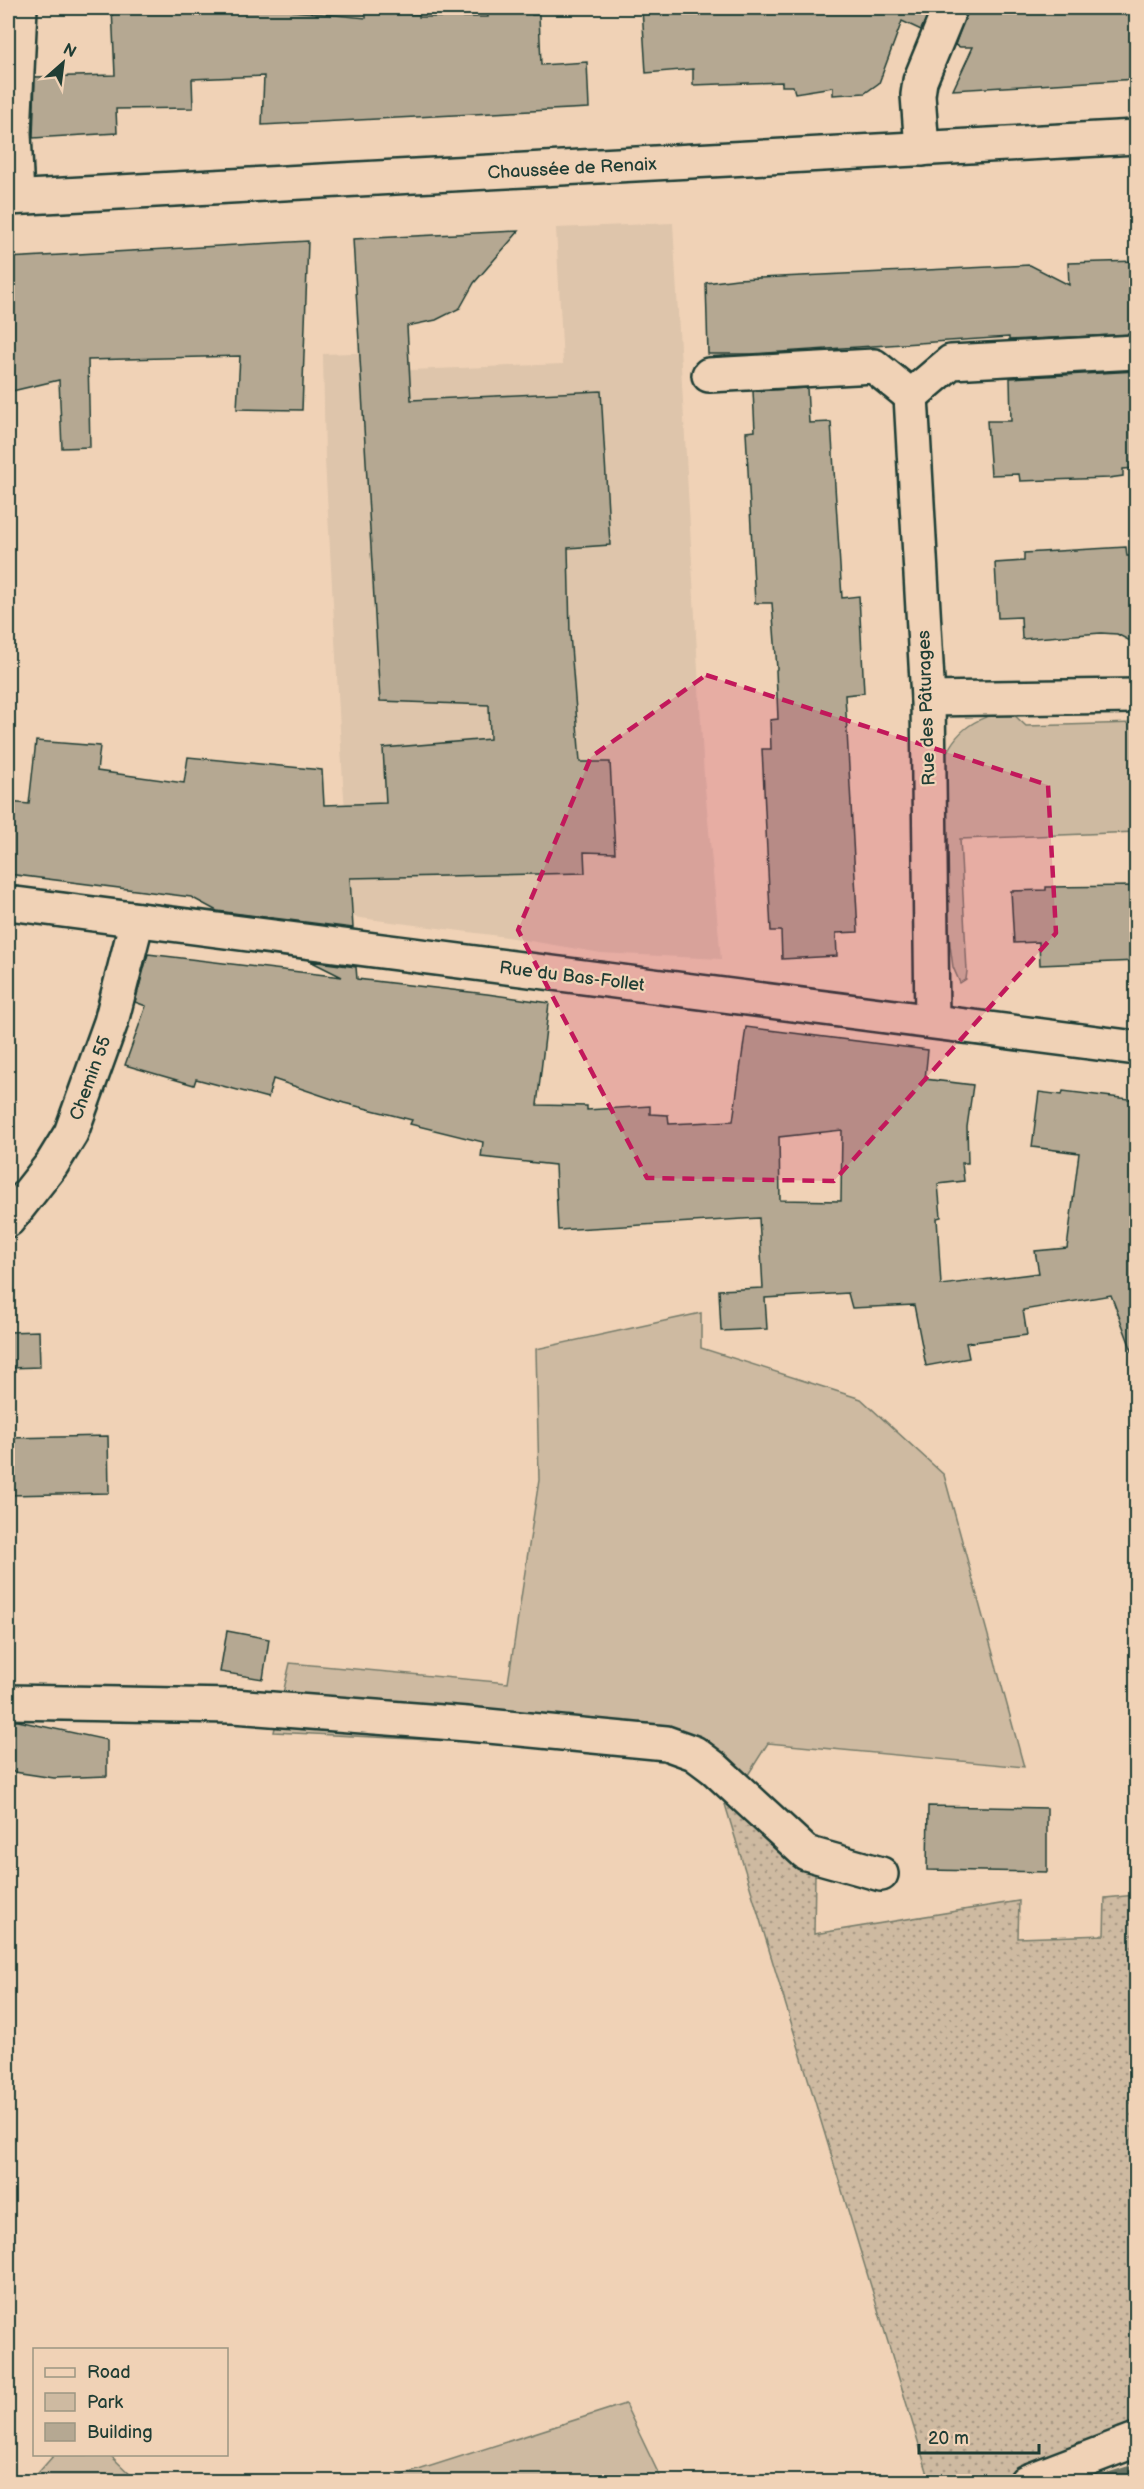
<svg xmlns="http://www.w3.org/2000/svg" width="1144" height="2489" font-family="'Balsamiq Sans',sans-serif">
<defs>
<pattern id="garden-dots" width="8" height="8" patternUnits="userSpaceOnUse" patternTransform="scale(1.5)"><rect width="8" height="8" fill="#cebaa1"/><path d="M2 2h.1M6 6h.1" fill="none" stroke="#a79884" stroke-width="1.8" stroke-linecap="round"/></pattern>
</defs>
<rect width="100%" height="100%" fill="#f0d2b6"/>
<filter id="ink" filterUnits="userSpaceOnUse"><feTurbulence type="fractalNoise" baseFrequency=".0167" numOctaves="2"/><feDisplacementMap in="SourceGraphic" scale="12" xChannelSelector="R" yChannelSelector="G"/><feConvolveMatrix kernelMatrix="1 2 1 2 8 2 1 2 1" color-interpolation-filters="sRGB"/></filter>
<g filter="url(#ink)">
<!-- built -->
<path fill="#dec5ab" d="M673,223L704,777L721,959L601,953L507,937L353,917L343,783L325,460L323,354L408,351L410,370L563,364L556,228Z"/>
<!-- green -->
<g fill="#cebaa1" stroke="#767c6a" stroke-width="1.5">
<path d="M1011,712L1026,726L1136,723V832L960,839L967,971L966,979L960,983L953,967L950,945L940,771C950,734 973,715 1011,712Z"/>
<path d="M701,1313V1348L861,1399L944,1475L1024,1767L768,1743L746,1778L694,1753L274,1732L290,1663L508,1683L539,1480L536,1349Z"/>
<path d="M625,2404L662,2481H384Z"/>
<path d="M54,2455H110L137,2481H31Z"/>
</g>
<!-- garden -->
<path fill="url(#garden-dots)" stroke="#767c6a" stroke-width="1.5" d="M714,1768L815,1874L814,1934L1019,1901L1018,1938L1104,1935L1105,1898L1136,1895V2451L1043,2481H930Z"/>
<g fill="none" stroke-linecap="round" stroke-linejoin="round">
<!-- stream -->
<path stroke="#6b7363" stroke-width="12" d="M1098,2482L1136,2470"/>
</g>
<!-- building -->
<g fill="#b5a892" stroke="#1f3d34" stroke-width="1.5" fill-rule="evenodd">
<path d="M112,8H293V11L366,18V13L419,14V17H488V8H532V15H539L541,65L587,62L589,108L262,125L264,76L192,79L193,108L116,109L117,133L33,138L35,77L115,75Z"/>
<path d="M642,8H930L921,30L902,21L879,83L865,93L833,95V87L795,93L793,86H782V82L693,85V69L646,73Z"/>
<path d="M968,8H1137V79L953,90L973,47H960L955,45Z"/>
<path d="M519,231L474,283L460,308L436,320L407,326L411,400L601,391L610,545L568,548L570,634L580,762H610L615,853L584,852L585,873L350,878L353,928L217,911L191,897L8,874V802L29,804L36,741L100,746L97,771L184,783L188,757L322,770L324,805L386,803L383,748L490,739L489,705L380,701L353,239Z"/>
<path d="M308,241L302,410L237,409L240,356L88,360L90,447L62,448L59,380L8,392V258Z"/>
<path d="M1137,261V334L1009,340V337L751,354H708L706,283L737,279L1030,265L1069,285L1068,263Z"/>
<path d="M1137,371V468L1123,469V476L1109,478L1020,481L1019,474L991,475L987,421H1011L1010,378Z"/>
<path d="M807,388L809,423L831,422L842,598L859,596L864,693L845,695L858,932L836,933L837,956L782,959L781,931H771L762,749H771L770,720L778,719L776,670L777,669L772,603H755L746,432L755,431L753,391Z"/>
<path d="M1126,547L1127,556H1137L1136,644L1117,634L1101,633L1022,639L1021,617L998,618L995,563L1024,561V553Z"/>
<path d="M1137,886V961L1040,965L1039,942L1014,943L1011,891L1046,890V887Z"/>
<path d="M148,954L342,977L310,961L356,967L357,979L487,994L549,1003L537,1105L587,1106V1110L650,1106V1114L668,1115L669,1124L733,1121L746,1027L928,1050L925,1079L973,1085L967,1127L968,1163H962L964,1181L938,1184L941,1217L937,1218L941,1285L1039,1273L1035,1251L1067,1248L1079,1153L1032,1147L1039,1092L1062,1095L1063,1091L1137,1100V1355L1134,1356L1111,1295L1023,1310L1027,1335L966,1343L969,1358L926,1366L914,1305L852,1308L848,1293L765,1298L767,1329L721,1331L719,1290L763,1288L759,1218L558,1230L555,1165L481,1157L483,1142L410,1124L412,1120L344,1103L273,1079L268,1098L196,1079L194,1085L125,1065L146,1006L135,1002ZM842,1130L841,1201L780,1200L779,1137Z"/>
<path d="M39,1331L40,1367L8,1368V1332Z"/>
<path d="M108,1436L109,1493L8,1495V1438Z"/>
<path d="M227,1631L269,1639L263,1679L220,1672Z"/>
<path d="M8,1721H18L107,1740V1776L54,1778L8,1771Z"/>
<path d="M928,1806L1047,1808V1872L927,1870Z"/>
</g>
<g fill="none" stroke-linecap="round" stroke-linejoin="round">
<defs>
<g id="minor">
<path d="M922,149L918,95L920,81L950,8"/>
<path d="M17,197L14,133L20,8"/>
<path d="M709,375L874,366L911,396L951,362L1136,352"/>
<path d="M911,396L928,699L932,1021"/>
<path d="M928,699L1136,696"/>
<path d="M8,903L1136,1048"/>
<path d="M8,1220L52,1164L71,1133L111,1022L137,920"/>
<path d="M8,1702L233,1706L467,1724L666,1743L694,1753L714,1768L806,1853L881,1874"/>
<path d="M1026,2482L1136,2440"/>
</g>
<path id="major" d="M8,198L1136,137"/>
</defs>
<!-- minor casing -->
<use href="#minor" stroke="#1f3d34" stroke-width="38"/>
<!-- major casing -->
<use href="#major" stroke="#1f3d34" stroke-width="38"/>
<!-- minor -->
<use href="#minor" stroke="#f0d2b6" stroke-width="33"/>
<!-- major -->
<use href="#major" stroke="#f0d2b6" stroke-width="33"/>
</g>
</g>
<!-- marked area -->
<path fill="#c2185b" fill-opacity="0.2" stroke="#c2185b" stroke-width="4.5" stroke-dasharray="12 8" stroke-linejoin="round" d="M706,675L1048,785L1056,933L834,1181L647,1178L518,930L591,757Z"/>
<g text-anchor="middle" stroke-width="4.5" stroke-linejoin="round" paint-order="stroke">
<!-- street labels -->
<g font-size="18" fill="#1f3d34" stroke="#f0d2b6">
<text transform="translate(572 168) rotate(-3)" y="6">Chaussée de Renaix</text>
<text transform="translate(926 708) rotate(-92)" y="6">Rue des Pâturages</text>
<text transform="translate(572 976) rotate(7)" y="6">Rue du Bas-Follet</text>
<text transform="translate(90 1078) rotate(-70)" y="6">Chemin 55</text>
</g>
</g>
<!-- margin -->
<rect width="1144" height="2489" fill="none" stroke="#f0d2b6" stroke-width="30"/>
<rect x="15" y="15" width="1114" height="2459" fill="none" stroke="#1f3d34" stroke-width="2" filter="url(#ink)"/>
<!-- legend -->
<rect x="33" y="2348" width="195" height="108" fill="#f0d2b6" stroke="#9c9682" stroke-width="1.5"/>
<rect x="45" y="2368" width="30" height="9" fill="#f0d2b6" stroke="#9c9682" stroke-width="1.5"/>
<text x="87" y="2378" font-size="18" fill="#1f3d34">Road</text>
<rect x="45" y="2393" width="30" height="18" fill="#cebaa1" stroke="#9c9682" stroke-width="1.5"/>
<text x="87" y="2408" font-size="18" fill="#1f3d34">Park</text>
<rect x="45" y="2423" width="30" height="18" fill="#b5a892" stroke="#9c9682" stroke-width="1.5"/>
<text x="87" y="2438" font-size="18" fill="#1f3d34">Building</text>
<!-- north arrow -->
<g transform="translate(63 63) rotate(28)" stroke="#f0d2b6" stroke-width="4.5" paint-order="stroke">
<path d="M0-4.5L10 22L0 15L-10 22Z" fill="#1f3d34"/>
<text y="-9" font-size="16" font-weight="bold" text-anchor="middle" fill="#1f3d34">N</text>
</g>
<!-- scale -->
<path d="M919 2444v9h120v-9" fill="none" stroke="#1f3d34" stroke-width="3"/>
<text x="928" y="2444" font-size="18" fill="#1f3d34" stroke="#f0d2b6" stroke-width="4.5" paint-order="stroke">20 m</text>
</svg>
